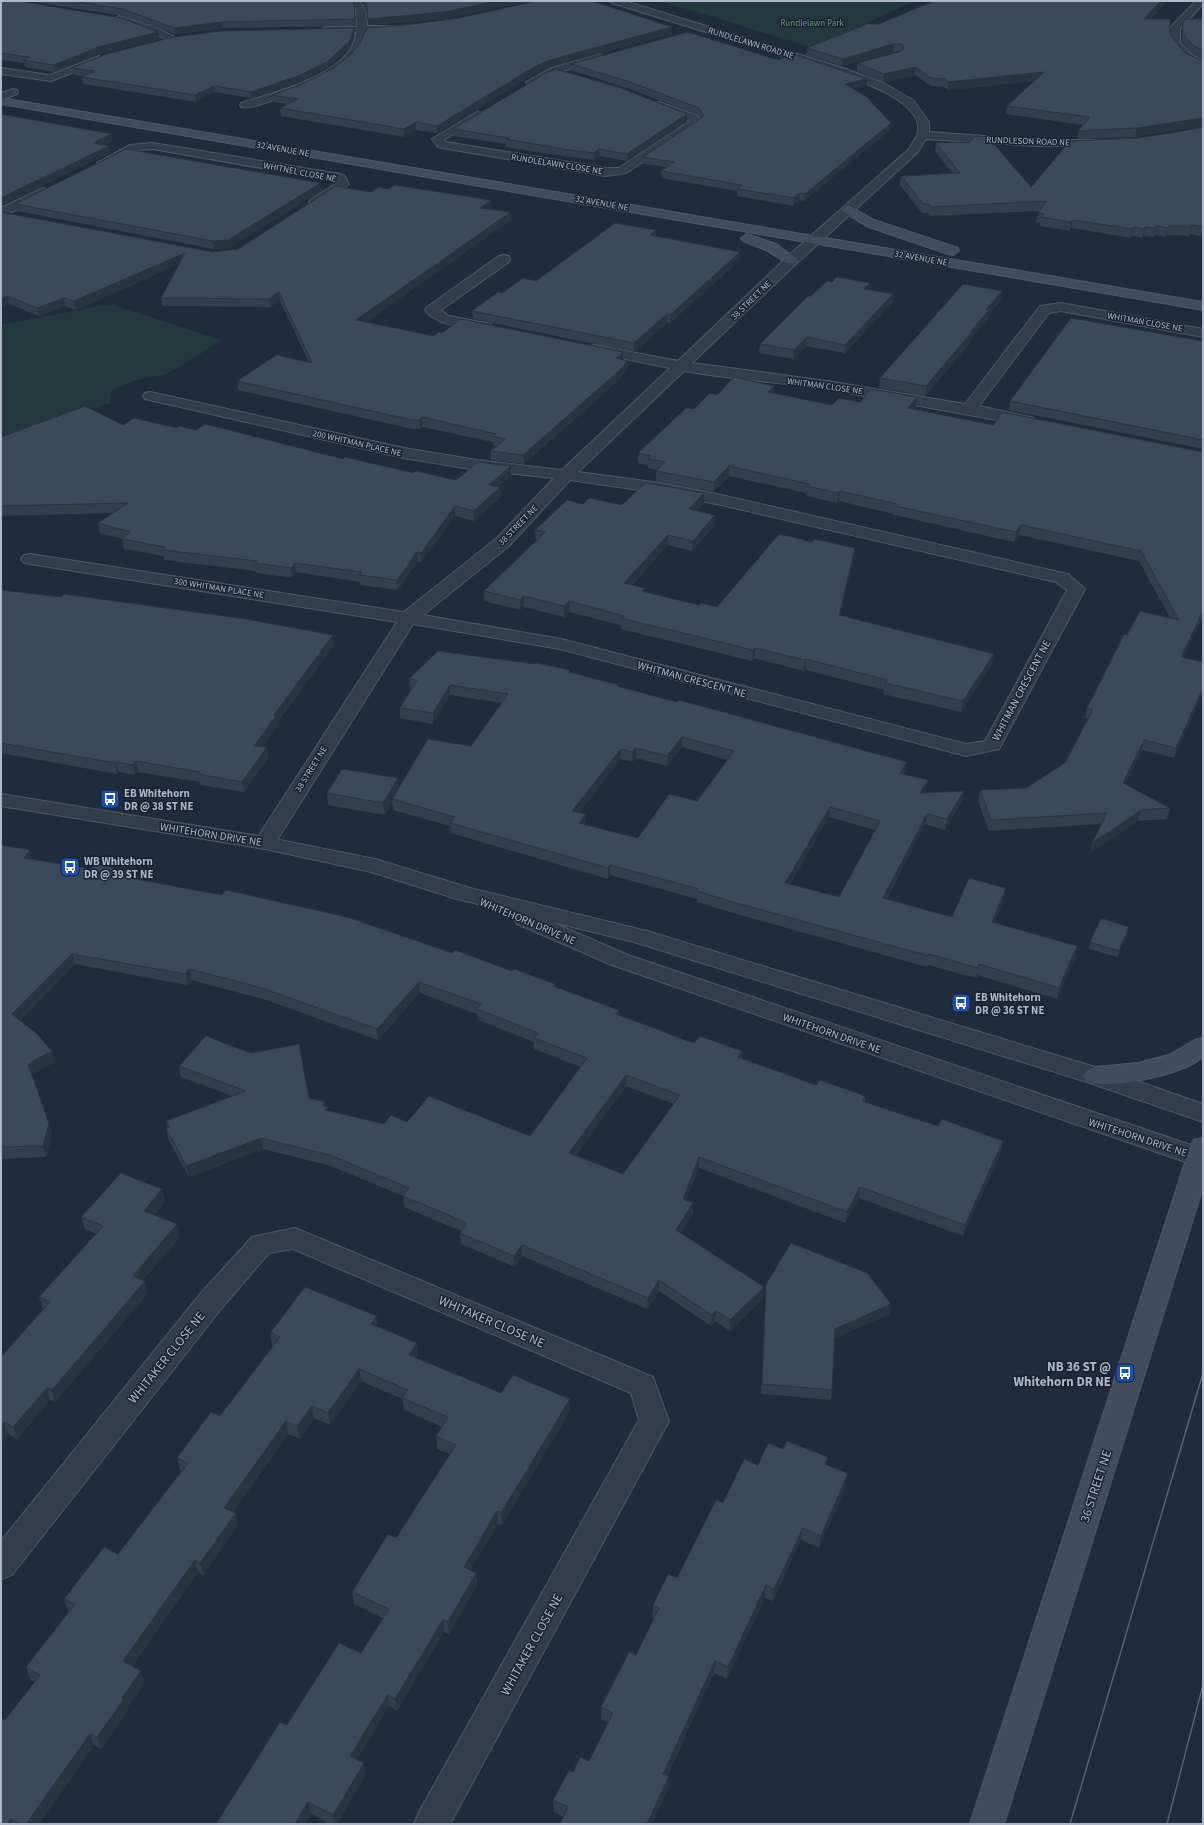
<svg xmlns="http://www.w3.org/2000/svg" width="1204" height="1825" font-family="'Source Sans 3',sans-serif">
<rect width="100%" height="100%" fill="#202b3c"/>
<!-- green -->
<g fill="#22393d">
<path d="M660,1H914L814,48Z"/>
<path d="M109,304L223,340L167,374L133,381L114,389L110,395L111,403L31,425L12,436L1,432V325Z"/>
</g>
<g fill="none" stroke-linecap="round" stroke-linejoin="round">
<defs>
<g id="minor">
<path d="M349,1H359C366,9 367,16 367,26H396L401,29L396,32H366C358,73 306,90 271,101C262,104 250,109 241,107L240,105L241,103C274,93 329,79 350,50C354,45 355,38 356,32L325,33L320,30L325,27H357L356,9Z"/>
<path d="M610,1H625L846,69L883,83L913,100L929,122V132L1037,140H1098L1104,143L1098,146H1037L926,139L917,153L797,263L692,363L827,381L965,404L1040,306L1061,303L1203,329V337L1061,311L1049,313L979,406L1034,418L1037,421L1034,424L1029,426L827,389L709,375L684,371L578,472L660,483L721,495L1068,574L1085,589L999,749L966,756L560,649L413,624L272,848L265,849L258,848L254,843L397,622L30,564L24,563L21,559L24,555L30,554L404,612L497,538L554,478L477,470L404,458L145,399L143,396L145,393L150,392L404,448L477,460L562,470L670,368L590,352L588,349L590,346L595,345L678,361L787,257L909,149C911,145 915,140 917,136C929,103 860,81 838,73L612,3ZM570,480L660,493L721,505L1056,582L1067,590L985,741L966,744L561,639L423,615L509,546Z"/>
<path d="M1196,1H1203V4L1180,29V42L1192,55L1203,61V68L1184,59L1170,42V28Z"/>
<path d="M119,16L154,27L179,39L177,41C173,42 125,24 116,21L114,19Z"/>
<path d="M600,54L605,57L604,59L559,72L535,84H527L526,82L551,68Z"/>
<path d="M99,56L104,59L103,61L51,81L1,74V68L50,75Z"/>
<path d="M13,89L17,90L18,92L17,94L1,100V93Z"/>
<path d="M659,102L698,116L702,122L626,173L606,176L442,148L438,147L432,139L478,111L483,114L482,116L444,140L446,142L606,168H619L690,121L655,107L654,105L655,103Z"/>
<path d="M153,143L340,174L344,175L349,184L319,205H311L309,202L311,199L337,183L335,181L153,149L136,150L103,166L97,163L130,145Z"/>
<path d="M43,188L47,189L49,192L47,195L1,217V208Z"/>
<path d="M504,255L509,256L510,259L509,262L441,310L449,316L491,324L493,327L491,330L486,331C467,327 437,327 425,310L427,307L499,256Z"/>
<path d="M295,1228L653,1377L669,1421L450,1824H414L419,1812L639,1420L631,1393L293,1249L269,1253L221,1309L12,1575L1,1579V1541L201,1293L252,1237Z"/>
</g>
<path id="tertiary" d="M1,794L265,837L375,859L470,888L647,931L1105,1070L1203,1104V1122L1087,1082L634,942L552,922L628,955L1203,1149V1168L612,965L517,924L514,919L518,914L457,899L371,872L265,849L1,806Z"/>
<g id="secondary">
<path d="M1,98L1203,302V310L1,104Z"/>
<path d="M848,205L874,220L958,248L959,251L953,255L948,254L866,226L844,212L842,209Z"/>
<path d="M747,234L776,244L798,260L797,263H787L766,250L743,241L741,238Z"/>
<path d="M1203,1038V1057C1197,1061 1191,1066 1184,1068C1162,1077 1110,1089 1087,1082L1084,1076L1087,1070L1096,1067L1138,1063L1169,1055L1195,1040Z"/>
<path d="M1203,1138V1187L1004,1824H970L1190,1147L1194,1140Z"/>
</g>
</defs>
<!-- minor casing -->
<use href="#minor" stroke="#4f5867" stroke-width="2"/>
<!-- tertiary casing -->
<use href="#tertiary" stroke="#4f5867" stroke-width="2"/>
<!-- secondary casing -->
<use href="#secondary" stroke="#4f5867" stroke-width="2"/>
<!-- minor -->
<use href="#minor" fill="#343d4c" fill-rule="evenodd"/>
<!-- tertiary -->
<use href="#tertiary" fill="#343d4c" fill-rule="evenodd"/>
<!-- secondary -->
<use href="#secondary" fill="#424c5f" fill-rule="evenodd"/>
<!-- tram -->
<g stroke="#566173" stroke-width="1.5">
<path d="M1070,1824L1203,1373"/>
<path d="M1167,1824L1203,1685"/>
</g>
</g>
<!-- wall -->
<g fill="#343f4e" fill-rule="evenodd">
<path d="M1,1L159,39L100,54L54,72L25,67L24,63L1,60Z"/>
<path d="M28,1H352L354,3L355,26L223,28L175,34L124,16Z"/>
<path d="M360,1H592L672,27V34L550,67L536,73L437,133L416,130L404,137L281,116L280,108L287,104L273,102L272,95L298,86L334,68L413,24L459,18L532,2L521,3L444,19L368,25L367,13L363,3Z"/>
<path d="M934,1H1167L1150,19L1170,35L1185,53L1203,61V126L1135,137L1077,139L1078,131L1084,125L1006,114L1007,106L1034,81L948,90L944,87L931,86L915,75L883,82L857,71V63L899,52H893L842,66L806,55L807,48L879,24Z"/>
<path d="M1203,19V59L1193,54L1182,41V30L1183,22Z"/>
<path d="M354,28V35L350,48L327,68L299,83L251,98L215,92L196,102L83,84L82,77L83,76L72,74L71,68Z"/>
<path d="M778,60L867,79V85L852,88L890,130L804,201L799,200L793,206L737,196V191L661,178V171L666,167L643,164V157L701,118L699,115L629,89L571,70V64Z"/>
<path d="M687,114V121L627,161L599,156L594,160L563,156L506,147V144L454,136L453,129Z"/>
<path d="M1203,127V232L1201,236L1190,234L1189,236L1167,235L1166,237L1155,235L1154,237L1144,236L1142,238L1132,236L1131,238L1071,228L1070,231L1040,226V222H1036L1038,213L1039,211L930,216L927,213H922L900,185L901,176L952,173L935,151L936,143L1031,187L1137,138L1171,133Z"/>
<path d="M321,183V191L229,248L214,249L17,211L15,204Z"/>
<path d="M388,189L491,200V208L490,209L511,212V220L366,322L434,336L623,359L628,369L621,376V378L524,464L491,460V451L496,446H493V442L422,427L420,429H413L238,390L237,381L309,362L280,301L270,307L162,306L161,298L179,264L76,310L65,306L39,316L9,304L1,308V212L213,252L238,249L371,192Z"/>
<path d="M656,236L740,260L670,323H667L634,352L473,319L472,311L502,293Z"/>
<path d="M832,282L870,283L869,290L893,294V302L845,353L806,346L793,359L759,353L760,344L811,296Z"/>
<path d="M1001,300L988,316L987,320L971,339V342L925,396L879,388L880,378Z"/>
<path d="M1203,341V449L1009,410L1010,401Z"/>
<path d="M774,393L832,405L860,402L916,406L914,409L993,425L1203,452V621L1201,620L1183,658L1203,662V692L1174,758L1142,750L1125,784L1170,808L1167,819L1138,821L1089,854L1092,843L1101,824L989,831L978,801L980,790L1026,788L1065,763L1088,719L1085,718L1087,708L1127,635L1170,618L1139,561L1019,535L1014,542L894,515V514L839,501L837,503L806,496V493L729,476L714,492L656,481V471L657,470L648,468V465L638,463V453L694,409L717,395Z"/>
<path d="M123,425L177,428L196,430L414,473L456,480L511,466V475L498,487H500L501,497L474,521L455,516L421,562H417L398,590L360,585V582L296,572L292,578L256,573V571L164,560V556L124,549L122,539L100,533L98,523L113,513L1,516V437Z"/>
<path d="M704,493V503L696,511L715,525L692,551L668,545L632,585L644,592L699,605L717,607L854,558L840,615L992,664L961,712L883,694L884,690L806,670L804,671L754,658L752,661L621,629V625L569,612L564,617L524,607L520,610L484,601V591L537,540H536L535,530L583,504L622,505Z"/>
<path d="M1,590L334,645L277,723L278,726L262,747L269,757L244,792L200,785L199,782L138,772L135,775L119,772L117,774L1,753Z"/>
<path d="M570,670V672L619,685V687L907,762L905,772L904,774L928,780L926,791L925,792L962,801L945,830L925,824L887,899L952,917L1004,898L994,922L1077,946L1075,957L1057,999L977,975L976,978L928,965L927,967L733,913L697,902V899L610,875L608,879L451,833L450,826L393,810L392,801L385,815L328,805L327,793L399,788L471,746L502,703L450,695L433,724L400,718V708L412,689H410L409,679ZM682,747L728,760L697,801L638,838L586,825V814L579,813L621,759L632,762L636,758L667,766ZM829,817L875,830L839,897L790,884Z"/>
<path d="M1,845L30,850L32,859L91,869L134,872L136,879L452,953L512,971L555,984V987L619,1010V1015L694,1043L742,1051V1058L816,1085L865,1096V1102L938,1126L1003,1141L1001,1152L963,1236L859,1198L845,1223L699,1168L686,1200L693,1203V1214L681,1233L764,1287L763,1299L730,1331L715,1321L711,1326L659,1291L647,1309L522,1256L515,1267L461,1244L460,1233L461,1231L404,1207L403,1196L331,1166L263,1149L189,1177L168,1139L166,1128L167,1127L166,1121L232,1096L181,1077L179,1066L309,1098L326,1107L329,1111L384,1124L407,1122L530,1136L581,1067L534,1049V1042L478,1020L477,1014L420,993L378,1040L263,999L191,980L187,985L75,964L20,1020L55,1062L32,1074L49,1123L52,1134L46,1157L1,1159ZM626,1086L674,1104L623,1174L576,1155Z"/>
<path d="M1128,933L1117,957L1089,949L1090,942Z"/>
<path d="M165,1201L154,1215L180,1237L143,1280L148,1293L55,1402L50,1400L17,1439L8,1434L1,1443V1357L43,1309L39,1297L96,1234L85,1229L81,1217Z"/>
<path d="M766,1284L890,1314L835,1338L832,1390L831,1400L761,1394Z"/>
<path d="M378,1327L417,1343L418,1356L416,1358L501,1393L570,1411L502,1525L498,1524L470,1570L476,1573L477,1585L449,1634L444,1632L397,1711L389,1706L357,1759L366,1774L337,1824H330L311,1814L305,1824H216L287,1725L361,1653L383,1618L354,1604L352,1592L396,1538L450,1454L437,1449L436,1436L442,1427L404,1410L402,1399L361,1381L330,1425L314,1418L300,1439L288,1434L233,1512L238,1525L203,1575L198,1572L132,1666L145,1683L127,1708L128,1711L101,1749L94,1745L39,1824H1L5,1720L35,1682L30,1679L26,1667L69,1611H68L64,1599L118,1554L182,1471L180,1470L177,1458L220,1416L273,1346H272L270,1333Z"/>
<path d="M783,1449L827,1465L846,1486L819,1548L801,1540L773,1601L765,1598L727,1679L714,1673L667,1776H669L668,1788L652,1824H560L564,1817L554,1812L553,1800L573,1772L589,1761L608,1722L601,1719V1707L636,1655L654,1618L652,1617L653,1605L677,1578L723,1503L758,1465Z"/>
</g>
<!-- shaded-wall -->
<g fill="#2a3340">
<path d="M497,1H540L521,3L444,19L368,25V19Z"/>
<path d="M1161,1H1167L1143,27L1144,19Z"/>
<path d="M222,22L223,28L175,34L174,28Z"/>
<path d="M672,27V34L550,67L536,73L437,133V126L536,66L550,60Z"/>
<path d="M354,28V35L350,48L327,68L299,83L251,98V92Z"/>
<path d="M158,32L159,39L100,54L54,72L53,65L99,47Z"/>
<path d="M893,44V52L842,66L843,59Z"/>
<path d="M916,67L915,75L883,82L884,74Z"/>
<path d="M1044,72L1042,80L948,90V82Z"/>
<path d="M867,79V85L844,90L845,84Z"/>
<path d="M214,86L215,92L196,102L195,95Z"/>
<path d="M687,114V121L627,161V154Z"/>
<path d="M1203,118V126L1135,137L1137,128Z"/>
<path d="M416,122V130L404,137V129Z"/>
<path d="M891,123L890,130L804,201L805,194Z"/>
<path d="M112,134L113,141L95,150L93,143Z"/>
<path d="M109,146L110,153L1,206V198Z"/>
<path d="M599,149V156L594,160V153Z"/>
<path d="M321,183V191L229,248L214,249L213,241Z"/>
<path d="M800,193L799,200L793,206L794,198Z"/>
<path d="M491,200V208L481,216L480,208Z"/>
<path d="M511,212V220L357,329L356,320Z"/>
<path d="M1073,220L1071,228L1070,231L1071,222Z"/>
<path d="M1192,225L1190,234L1189,236L1191,227Z"/>
<path d="M1157,226L1155,235L1154,237L1156,228Z"/>
<path d="M1169,226L1167,235L1166,237L1168,228Z"/>
<path d="M1203,226V232L1201,236L1203,227Z"/>
<path d="M1134,227L1132,236L1131,238L1133,229Z"/>
<path d="M1145,227L1144,236L1142,238L1144,229Z"/>
<path d="M656,230V238L650,235Z"/>
<path d="M740,252V260L670,323V315Z"/>
<path d="M185,253L186,261L76,310L74,301Z"/>
<path d="M870,283L869,291L864,289Z"/>
<path d="M1002,291L1001,300L988,316L987,320L971,339V342L925,396L926,386L970,332L986,310Z"/>
<path d="M279,292L280,301L270,307L269,299Z"/>
<path d="M893,294V302L845,353V345Z"/>
<path d="M7,296L9,304L1,308V299Z"/>
<path d="M64,298L65,306L39,316L37,308Z"/>
<path d="M667,314V323L634,352V343Z"/>
<path d="M807,337L806,346L793,359L794,350Z"/>
<path d="M623,352V361L616,358Z"/>
<path d="M628,361V369L621,376V378L524,464L523,455Z"/>
<path d="M774,386V395L768,392Z"/>
<path d="M917,397L916,406L907,417L908,408Z"/>
<path d="M422,417V427L420,429L419,420Z"/>
<path d="M511,466V475L489,494V485Z"/>
<path d="M729,466V476L714,492V482Z"/>
<path d="M500,487L501,497L474,521V511Z"/>
<path d="M840,491L839,501L837,503L838,493Z"/>
<path d="M704,493V503L689,519V509Z"/>
<path d="M455,506V516L421,562V553Z"/>
<path d="M715,515V525L692,551L693,541Z"/>
<path d="M1021,525L1019,535L1014,542L1016,532Z"/>
<path d="M668,535V545L624,593V583Z"/>
<path d="M855,548L854,558L838,625L839,615Z"/>
<path d="M417,552V562L398,590L397,580Z"/>
<path d="M295,563L296,572L292,578L291,568Z"/>
<path d="M524,596V607L520,610V600Z"/>
<path d="M569,601V612L564,617V606Z"/>
<path d="M1203,611L1201,620L1179,668L1181,657Z"/>
<path d="M333,635L334,645L277,723L278,726L256,756L254,746L274,715Z"/>
<path d="M755,648L754,658L752,661L753,650Z"/>
<path d="M994,654L992,664L961,712L963,701Z"/>
<path d="M806,659V670L804,671L805,660Z"/>
<path d="M450,685V695L433,724V713Z"/>
<path d="M1203,688V692L1174,758L1176,748Z"/>
<path d="M682,737V747L667,766V756Z"/>
<path d="M1144,740L1142,750L1121,794L1123,783Z"/>
<path d="M267,747L269,757L244,792L242,782Z"/>
<path d="M636,748V758L632,762V752Z"/>
<path d="M621,749V759L572,821V811Z"/>
<path d="M136,761L138,772L135,775L133,765Z"/>
<path d="M116,762L119,772L117,774L115,763Z"/>
<path d="M907,762L905,772L899,783L900,773Z"/>
<path d="M398,778L399,790L392,799V801L385,815L383,803Z"/>
<path d="M928,780L926,791L919,803L920,793Z"/>
<path d="M964,791L962,801L945,830L947,819Z"/>
<path d="M830,807L829,817L784,893L785,883Z"/>
<path d="M1141,810L1138,821L1089,854L1092,843Z"/>
<path d="M586,814V825L579,823Z"/>
<path d="M927,814L925,824L881,909L883,898Z"/>
<path d="M30,850L32,861L24,858Z"/>
<path d="M610,865V875L608,879V868Z"/>
<path d="M134,872L136,882L130,878Z"/>
<path d="M1006,888L1004,898L990,932L992,922Z"/>
<path d="M1129,927L1128,933L1117,957L1119,951Z"/>
<path d="M1077,946L1075,957L1057,999L1059,988Z"/>
<path d="M72,954L75,964L15,1024L12,1014Z"/>
<path d="M189,969L191,980L187,985L185,974Z"/>
<path d="M419,982L420,993L378,1040L377,1029Z"/>
<path d="M619,1010V1021L616,1014Z"/>
<path d="M52,1051L55,1062L31,1075L28,1064Z"/>
<path d="M742,1051L741,1062L738,1057Z"/>
<path d="M626,1075V1086L570,1164L569,1153Z"/>
<path d="M325,1102L326,1110L328,1107L330,1118L323,1106Z"/>
<path d="M49,1123L52,1134L46,1157L43,1146Z"/>
<path d="M261,1138L263,1149L189,1177L186,1166Z"/>
<path d="M1003,1141L1001,1152L963,1236L965,1225Z"/>
<path d="M699,1157V1168L682,1210L683,1199Z"/>
<path d="M860,1187L859,1198L845,1223L847,1212Z"/>
<path d="M162,1189L165,1201L146,1223L144,1211Z"/>
<path d="M693,1203V1214L676,1241V1230Z"/>
<path d="M177,1224L180,1237L136,1288L133,1276Z"/>
<path d="M522,1245V1256L515,1267L514,1256Z"/>
<path d="M659,1280V1291L647,1309L648,1298Z"/>
<path d="M145,1281L148,1293L55,1402L52,1390Z"/>
<path d="M764,1287L763,1299L730,1331V1320Z"/>
<path d="M891,1304L890,1314L834,1339L835,1329Z"/>
<path d="M716,1310L715,1321L711,1326L712,1315Z"/>
<path d="M377,1316L378,1328L371,1324Z"/>
<path d="M417,1343L418,1356L410,1367L409,1355Z"/>
<path d="M359,1369L361,1381L330,1425L328,1413Z"/>
<path d="M47,1388L50,1400L17,1439L13,1427Z"/>
<path d="M570,1399V1411L502,1525L501,1513Z"/>
<path d="M312,1406L314,1418L300,1439L297,1426Z"/>
<path d="M286,1421L288,1434L227,1520L224,1508Z"/>
<path d="M4,1422L8,1434L1,1443V1426Z"/>
<path d="M828,1457L826,1470L825,1464Z"/>
<path d="M848,1473L846,1486L819,1548L821,1536Z"/>
<path d="M497,1511L498,1524L465,1579L464,1567Z"/>
<path d="M236,1513L238,1525L203,1575L200,1563Z"/>
<path d="M803,1528L801,1540L773,1601L774,1589Z"/>
<path d="M195,1560L198,1572L127,1672L123,1661Z"/>
<path d="M476,1573L477,1585L449,1634L448,1622Z"/>
<path d="M766,1585L765,1598L727,1679L728,1667Z"/>
<path d="M443,1620L444,1632L397,1711L395,1699Z"/>
<path d="M715,1661L714,1673L662,1785L663,1774Z"/>
<path d="M141,1671L145,1683L127,1708L128,1711L101,1749L97,1737L122,1698Z"/>
<path d="M388,1694L389,1706L352,1768L350,1756Z"/>
<path d="M90,1734L94,1745L39,1824H26Z"/>
<path d="M364,1763L366,1774L337,1824H335L333,1815Z"/>
<path d="M669,1776L668,1788L652,1824H647Z"/>
<path d="M308,1802L311,1814L305,1824H295Z"/>
<path d="M11,1819L13,1824H7Z"/>
</g>
<!-- building -->
<g fill="#3c495b" stroke="#2a3340" fill-rule="evenodd">
<path d="M1,1H20L121,18L158,32L99,47L53,65L23,60L29,57L1,53Z"/>
<path d="M71,1H352L354,3L355,19L222,22L174,28L123,9Z"/>
<path d="M364,1H497L444,12L368,19L367,6Z"/>
<path d="M536,1H592L672,27L550,60L536,66L437,126L416,122L404,129L280,108L298,99L272,95L298,86L334,68L349,56L360,43L367,28L413,24L459,18Z"/>
<path d="M934,1H1161L1144,19H1170V35L1185,53L1203,61V118L1137,128L1078,131L1090,117L1007,106L1044,72L948,82L945,79L931,78L916,67L884,74L857,63L902,51L904,47L902,44H893L843,59L807,48L867,24H879Z"/>
<path d="M1185,19H1203V51L1194,46L1183,34V22Z"/>
<path d="M354,28L350,41L327,62L298,76L251,92L214,86L195,95L82,77L95,71L71,68L107,54L173,37L222,31Z"/>
<path d="M688,32L778,60L793,54L867,79L845,84L867,97L891,123L805,194L800,193L794,198L737,189L742,185L661,171L674,162L643,157L701,118L704,115L699,108L630,82L571,64Z"/>
<path d="M556,69L621,88L687,114L627,154L599,149L594,153L563,149L506,139L509,138L453,129L546,73Z"/>
<path d="M1,114L112,134L93,143L109,146L1,198Z"/>
<path d="M1203,127V227L1192,225L1191,227L1169,226L1168,228L1157,226L1156,228L1145,227L1144,229L1134,227L1133,229L1073,220L1071,222L1041,217L1044,214L1038,213L1047,201L931,207L928,204H923L901,176L960,173L936,143L970,142L976,136L988,137L1031,187L1070,141L1137,138L1171,133Z"/>
<path d="M126,149L321,183L228,240L213,241L15,204Z"/>
<path d="M394,185L491,200L480,208L511,212L356,320L434,336L439,332L442,333L461,319L623,352L616,358L628,361L620,369H621L523,455L491,451L505,439L493,436L496,434L422,417L419,420H412L237,381L276,355L312,363L279,292L269,299L161,298L185,253L74,301L64,298L37,308L7,296L1,299V212L213,252L238,249L336,186L371,192L379,187L388,189Z"/>
<path d="M615,223L656,230L650,235L740,252L670,315L667,314L634,343L472,311L498,292L502,293L523,278L536,281Z"/>
<path d="M837,277L870,283L864,289L893,294L845,345L807,337L794,350L760,344L808,296H811L827,281L832,282Z"/>
<path d="M963,284L1002,291L986,310H989L970,332H972L926,386L880,378Z"/>
<path d="M1071,318L1203,341V440L1010,401Z"/>
<path d="M734,377L774,386L768,392L832,405L839,398L860,402L871,389L917,397L908,408L993,425L1002,412L1203,452V611L1181,657L1203,662V688L1176,748L1144,740L1123,783L1170,808L1141,810L1092,843L1107,813L991,820L980,790L1026,788L1065,763L1093,709L1087,708L1124,634L1127,635L1140,611L1179,620L1141,551L1021,525L1016,532L895,506L897,504L840,491L838,493L807,486L809,484L729,466L714,482L656,471L665,462L648,459L651,456L638,453L686,408L694,409L710,393L717,395Z"/>
<path d="M85,406L123,425L134,418L177,428L179,426L196,430L205,424L343,459L345,457L414,473L416,471L456,480L478,462L511,466L489,485L500,487L474,511L455,506L421,553L417,552L397,580L359,575L361,572L295,563L291,568L255,563L257,561L163,550L165,547L122,539L130,532L98,523L128,503L1,506V437Z"/>
<path d="M645,483L704,493L689,509L715,515L693,541L668,535L624,583L644,588L642,591L699,605L701,603L717,607L779,534L812,542L814,539L855,548L839,615L994,654L963,701L885,683L887,680L806,659L805,660L755,648L753,650L621,618L624,616L569,601L564,606L524,596L520,600L484,591L545,532L535,530L567,500L583,504L589,498L622,505Z"/>
<path d="M1,590L61,597L64,594L246,619L333,635L274,715L276,716L254,746L267,747L242,782L198,774L200,772L136,761L133,765L116,762L115,763L1,743Z"/>
<path d="M438,651L535,664L537,663L570,670L569,672L619,685L617,686L677,702L679,700L907,762L900,773L928,780L920,793L964,791L947,819L927,814L883,898L952,917L969,878L1006,888L992,922L1077,946L1059,988L979,964L978,968L929,954V956L733,902L697,891L699,889L610,865L608,868L450,823L455,817L392,799L428,739L471,746L508,694L450,685L433,713L400,708L417,680L409,679ZM682,737L734,751L697,801L669,794L638,838L579,823L586,814L572,811L621,749L632,752L636,748L667,756ZM830,807L880,821L839,897L785,883Z"/>
<path d="M342,769L398,778L383,803L327,793Z"/>
<path d="M1,845L30,850L24,858L91,869L95,864L134,872L130,878L222,895L226,890L347,917L452,953L455,950L512,971L514,969L555,984L553,986L619,1010L616,1014L694,1043L700,1036L742,1051L738,1057L816,1085L820,1080L865,1096L862,1101L938,1126L942,1119L1003,1141L965,1225L860,1187L847,1212L699,1157L683,1199L693,1203L676,1230L764,1287L730,1320L716,1310L712,1315L659,1280L648,1298L522,1245L514,1256L460,1233L467,1223L403,1196L409,1188L330,1155L261,1138L186,1166L166,1128L169,1127L166,1121L246,1091L179,1066L206,1036L251,1053L299,1044L309,1098L325,1102L323,1106L328,1107L326,1110L384,1124L391,1115L407,1122L429,1096L530,1136L587,1058L534,1038L538,1033L477,1009L481,1004L419,982L377,1029L262,988L189,969L185,974L72,954L12,1014L36,1033L52,1051L28,1064L49,1123L43,1146L1,1147ZM626,1075L680,1095L623,1174L569,1153Z"/>
<path d="M1101,918L1129,927L1119,951L1090,942Z"/>
<path d="M121,1173L162,1189L144,1211L177,1224L133,1276L145,1281L52,1390L47,1388L13,1427L4,1422L1,1426V1357L50,1302L39,1297L103,1226L81,1217Z"/>
<path d="M791,1243L867,1273L891,1304L835,1329L832,1390L762,1384L766,1284Z"/>
<path d="M305,1287L377,1316L371,1324L417,1343L409,1355L501,1393L513,1375L570,1399L501,1513L497,1511L464,1567L476,1573L448,1622L443,1620L395,1699L388,1694L350,1756L364,1763L333,1815L308,1802L295,1824H216L280,1722L287,1725L339,1643L361,1653L389,1609L352,1592L388,1534L396,1538L456,1445L436,1436L448,1417L402,1398L408,1390L359,1369L328,1413L312,1406L297,1426L286,1421L224,1508L236,1513L200,1563L195,1560L123,1661L141,1671L122,1698L124,1699L97,1737L90,1734L26,1824H19L11,1819L7,1824H1V1718L5,1720L40,1675L26,1667L75,1604L64,1599L104,1547L118,1554L188,1463L177,1458L211,1412L220,1416L280,1337L270,1333Z"/>
<path d="M787,1441L828,1457L825,1464L848,1473L821,1536L803,1528L774,1589L766,1585L728,1667L715,1661L663,1774L669,1776L647,1824H560L568,1807L553,1800L569,1770L573,1772L580,1757L589,1761L613,1713L601,1707L629,1652L636,1655L659,1608L653,1605L668,1574L677,1578L716,1500L723,1503L744,1459L758,1465L768,1443L783,1449Z"/>
</g>
<!-- icons -->
<defs>
<symbol id="bus-square" viewBox="-11 -11 22 22"><rect x="-9" y="-9" width="18" height="18" rx="4" fill="#1a4fb4" stroke="#1a2231"/><path d="M-5-6H5V4H4V6H2V4H-2V6H-4V4H-5ZM-3.5-4V0h7V-4ZM-3.5 1.2v1.5H-2V1.2ZM2 1.2v1.5H3.5V1.2Z" fill="#fff"/></symbol>
</defs>
<g fill-rule="evenodd">
<use href="#bus-square" x="99" y="788" width="22" height="22"/>
<use href="#bus-square" x="59" y="856" width="22" height="22"/>
<use href="#bus-square" x="950" y="992" width="22" height="22"/>
<use href="#bus-square" x="1114" y="1362" width="22" height="22"/>
</g>
<g text-anchor="middle" stroke-width="3" stroke-linejoin="round" paint-order="stroke">
<!-- far-park labels -->
<g font-size="9" fill="#659b73" stroke="#1a2231">
<text x="812" y="26">Rundlelawn Park</text>
</g>
<!-- far-street labels -->
<g font-size="9" fill="#afb8c8" stroke="#1a2231">
<text transform="translate(751 43) rotate(17)" y="3">RUNDLELAWN ROAD NE</text>
<text transform="translate(1028 141) rotate(2)" y="3">RUNDLESON ROAD NE</text>
<text transform="translate(283 149) rotate(10)" y="3">32 AVENUE NE</text>
<text transform="translate(557 164) rotate(9)" y="3">RUNDLELAWN CLOSE NE</text>
<text transform="translate(300 172) rotate(11)" y="3">WHITNEL CLOSE NE</text>
<text transform="translate(602 203) rotate(10)" y="3">32 AVENUE NE</text>
<text transform="translate(921 258) rotate(10)" y="3">32 AVENUE NE</text>
<text transform="translate(751 300) rotate(-44)" y="3">38 STREET NE</text>
<text transform="translate(1145 322) rotate(10)" y="3">WHITMAN CLOSE NE</text>
<text transform="translate(825 386) rotate(8)" y="3">WHITMAN CLOSE NE</text>
<text transform="translate(357 443) rotate(13)" y="3">200 WHITMAN PLACE NE</text>
<text transform="translate(518 525) rotate(-46)" y="3">38 STREET NE</text>
<text transform="translate(219 588) rotate(9)" y="3">300 WHITMAN PLACE NE</text>
<text transform="translate(311 769) rotate(-58)" y="3">38 STREET NE</text>
</g>
<!-- street labels -->
<g font-size="11" fill="#afb8c8" stroke="#1a2231">
<text transform="translate(692 679) rotate(15)" y="4">WHITMAN CRESCENT NE</text>
<text transform="translate(1021 690) rotate(-62)" y="4">WHITMAN CRESCENT NE</text>
<text transform="translate(211 834) rotate(9)" y="4">WHITEHORN DRIVE NE</text>
<text transform="translate(528 921) rotate(23)" y="4">WHITEHORN DRIVE NE</text>
<text transform="translate(832 1033) rotate(19)" y="4">WHITEHORN DRIVE NE</text>
<text transform="translate(1138 1137) rotate(18)" y="4">WHITEHORN DRIVE NE</text>
</g>
<!-- poi labels -->
<g font-size="11" font-weight="bold" fill="#afb8c8" stroke="#1a2231" text-anchor="start">
<text x="124" y="797">EB Whitehorn<tspan x="124" dy="13">DR @ 38 ST NE</tspan></text>
<text x="84" y="865">WB Whitehorn<tspan x="84" dy="13">DR @ 39 ST NE</tspan></text>
<text x="975" y="1001">EB Whitehorn<tspan x="975" dy="13">DR @ 36 ST NE</tspan></text>
</g>
<!-- near-street labels -->
<g font-size="13" fill="#afb8c8" stroke="#1a2231">
<text transform="translate(492 1321) rotate(23)" y="5">WHITAKER CLOSE NE</text>
<text transform="translate(166 1357) rotate(-51)" y="5">WHITAKER CLOSE NE</text>
<text transform="translate(1095 1486) rotate(-72)" y="5">36 STREET NE</text>
<text transform="translate(531 1644) rotate(-61)" y="5">WHITAKER CLOSE NE</text>
</g>
<!-- near-poi labels -->
<g font-size="13" font-weight="bold" fill="#afb8c8" stroke="#1a2231" text-anchor="end">
<text x="1111" y="1371">NB 36 ST @<tspan x="1111" dy="15">Whitehorn DR NE</tspan></text>
</g>
</g>
<!-- border -->
<rect width="1204" height="1825" fill="none" stroke="#afb8c8" stroke-width="4"/>
</svg>
